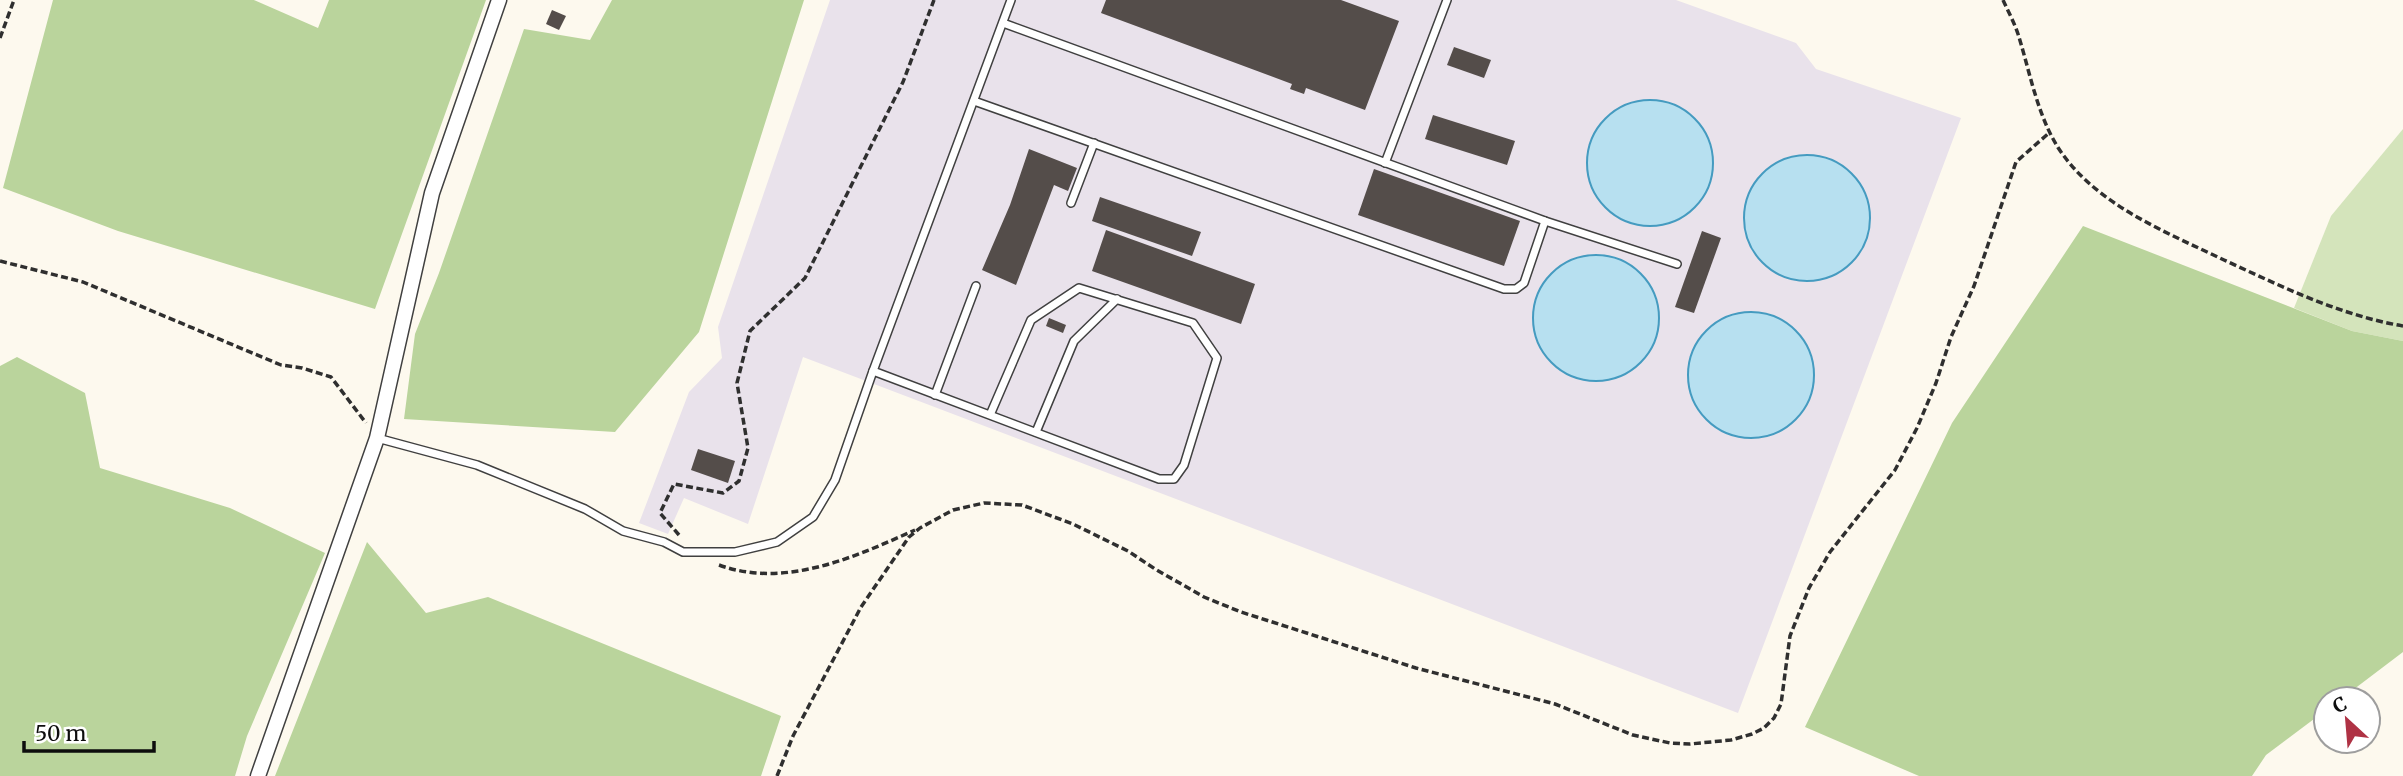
<svg xmlns="http://www.w3.org/2000/svg" width="2403" height="776" font-family="Merriweather,serif">
<rect width="100%" height="100%" fill="#fdf9ee"/>
<!-- industrial -->
<path fill="#e9e2eb" d="M830,0H1676L1796,43L1816,69L1961,118L1738,713L803,357L748,524L684,498L668,534L639,523L689,392L722,358L718,327Z"/>
<!-- green -->
<path fill="#d4e4bb" d="M2403,129V341L2352,331L2294,308L2331,216Z"/>
<!-- forest -->
<g fill="#bad49c">
<path d="M53,0H254L318,28L329,0H486L375,309L118,231L3,188Z"/>
<path d="M612,0H804L699,332L615,432L404,419L415,334L439,273L524,29L590,40Z"/>
<path d="M2083,226L2352,331L2403,341V652L2341,699H2326V710L2266,755L2252,776H1919L1805,727L1952,423Z"/>
<path d="M17,357L85,393L100,468L230,508L325,553L247,736L235,776H0V366Z"/>
<path d="M367,542L426,613L488,597L781,716L761,776H275Z"/>
</g>
<!-- water -->
<g fill="#b7e0f0" stroke="#459bc0" stroke-width="2">
<circle cx="1650" cy="163" r="63"/>
<circle cx="1807" cy="218" r="63"/>
<circle cx="1596" cy="318" r="63"/>
<circle cx="1751" cy="375" r="63"/>
</g>
<!-- building -->
<g fill="#544d4a">
<path d="M1106,0H1341L1399,21L1365,110L1306,88L1304,94L1290,89L1292,84L1101,13Z"/>
<path d="M552,10L566,16L559,30L546,24Z"/>
<path d="M1454,47L1491,60L1484,78L1447,65Z"/>
<path d="M1433,115L1515,141L1507,165L1425,139Z"/>
<path d="M1029,149L1077,168L1068,191L1054,185L1016,285L982,270L1010,205Z"/>
<path d="M1374,169L1520,221L1504,266L1358,215Z"/>
<path d="M1100,197L1201,232L1192,256L1092,221Z"/>
<path d="M1106,230L1255,284L1241,324L1092,271Z"/>
<path d="M1702,231L1721,238L1694,313L1675,307Z"/>
<path d="M1049,318L1066,325L1063,333L1046,326Z"/>
<path d="M698,449L735,461L728,483L691,470Z"/>
</g>
<g fill="none" stroke-linecap="round" stroke-linejoin="round">
<defs>
<g id="lane">
<path d="M1003,23L1545,221L1677,264"/>
<path d="M974,101L1504,289H1516L1524,283L1545,221"/>
<path d="M1385,163L1447,0"/>
<path d="M1071,203L1094,143"/>
<path d="M935,395L976,286"/>
<path d="M990,415L1031,320L1079,288L1193,323L1217,358L1184,465L1174,479H1159C1064,443 969,407 873,371L1011,0"/>
<path d="M1036,432L1074,341L1117,299"/>
<path d="M377,438L477,465L585,509L623,531L664,542L683,552H735L777,542L813,517L835,480L873,371"/>
</g>
<path id="street" d="M258,776L377,438L432,193L499,0"/>
</defs>
<!-- lane casing -->
<use href="#lane" stroke="#404040" stroke-width="10"/>
<!-- street casing -->
<use href="#street" stroke="#404040" stroke-width="17"/>
<!-- path -->
<g stroke="#2f2f2f" stroke-width="3.5" stroke-dasharray="7 3.5" stroke-linecap="butt">
<path d="M2003,0C2008,11 2014,22 2018,34C2030,72 2037,115 2059,149C2096,205 2166,232 2224,260C2283,287 2339,315 2403,326"/>
<path d="M0,38L14,0"/>
<path d="M0,261L83,282L281,365L302,368L331,377L366,423"/>
<path d="M679,535L660,513L674,484L723,493L739,481L748,448L737,383L750,331L805,278L903,82L934,0"/>
<path d="M719,565C785,589 855,557 915,530"/>
<path d="M777,776L793,736L861,607L909,537L920,528L953,510L984,503L1022,505L1073,524L1128,551L1155,569L1204,597L1241,612L1416,668L1555,704L1633,735L1670,743L1690,744L1731,740L1752,734L1764,728L1774,718L1781,704L1790,636L1809,588L1830,552L1895,470L1917,428L1936,383L1951,337L1974,286L2016,162L2050,132"/>
</g>
<!-- lane -->
<use href="#lane" stroke="#fff" stroke-width="7"/>
<!-- street -->
<use href="#street" stroke="#fff" stroke-width="14"/>
</g>
<!-- north arrow -->
<g transform="translate(2347 720) rotate(334)"><circle r="33" fill="#ffffff" stroke="#9e9e9e" stroke-width="2"/>
<path d="M0-5L12 26L0 18L-12 26Z" fill="#af3244"/>
<text y="-10" font-size="19" font-weight="bold" text-anchor="middle" fill="#0d0d0d">С</text>
</g>
<!-- scale -->
<path d="M24 741v10h130v-10" fill="none" stroke="#0d0d0d" stroke-width="3.5"/>
<text x="35" y="741" font-size="21" fill="#0d0d0d" stroke="#ffffff" stroke-width="5" paint-order="stroke">50 m</text>
</svg>
